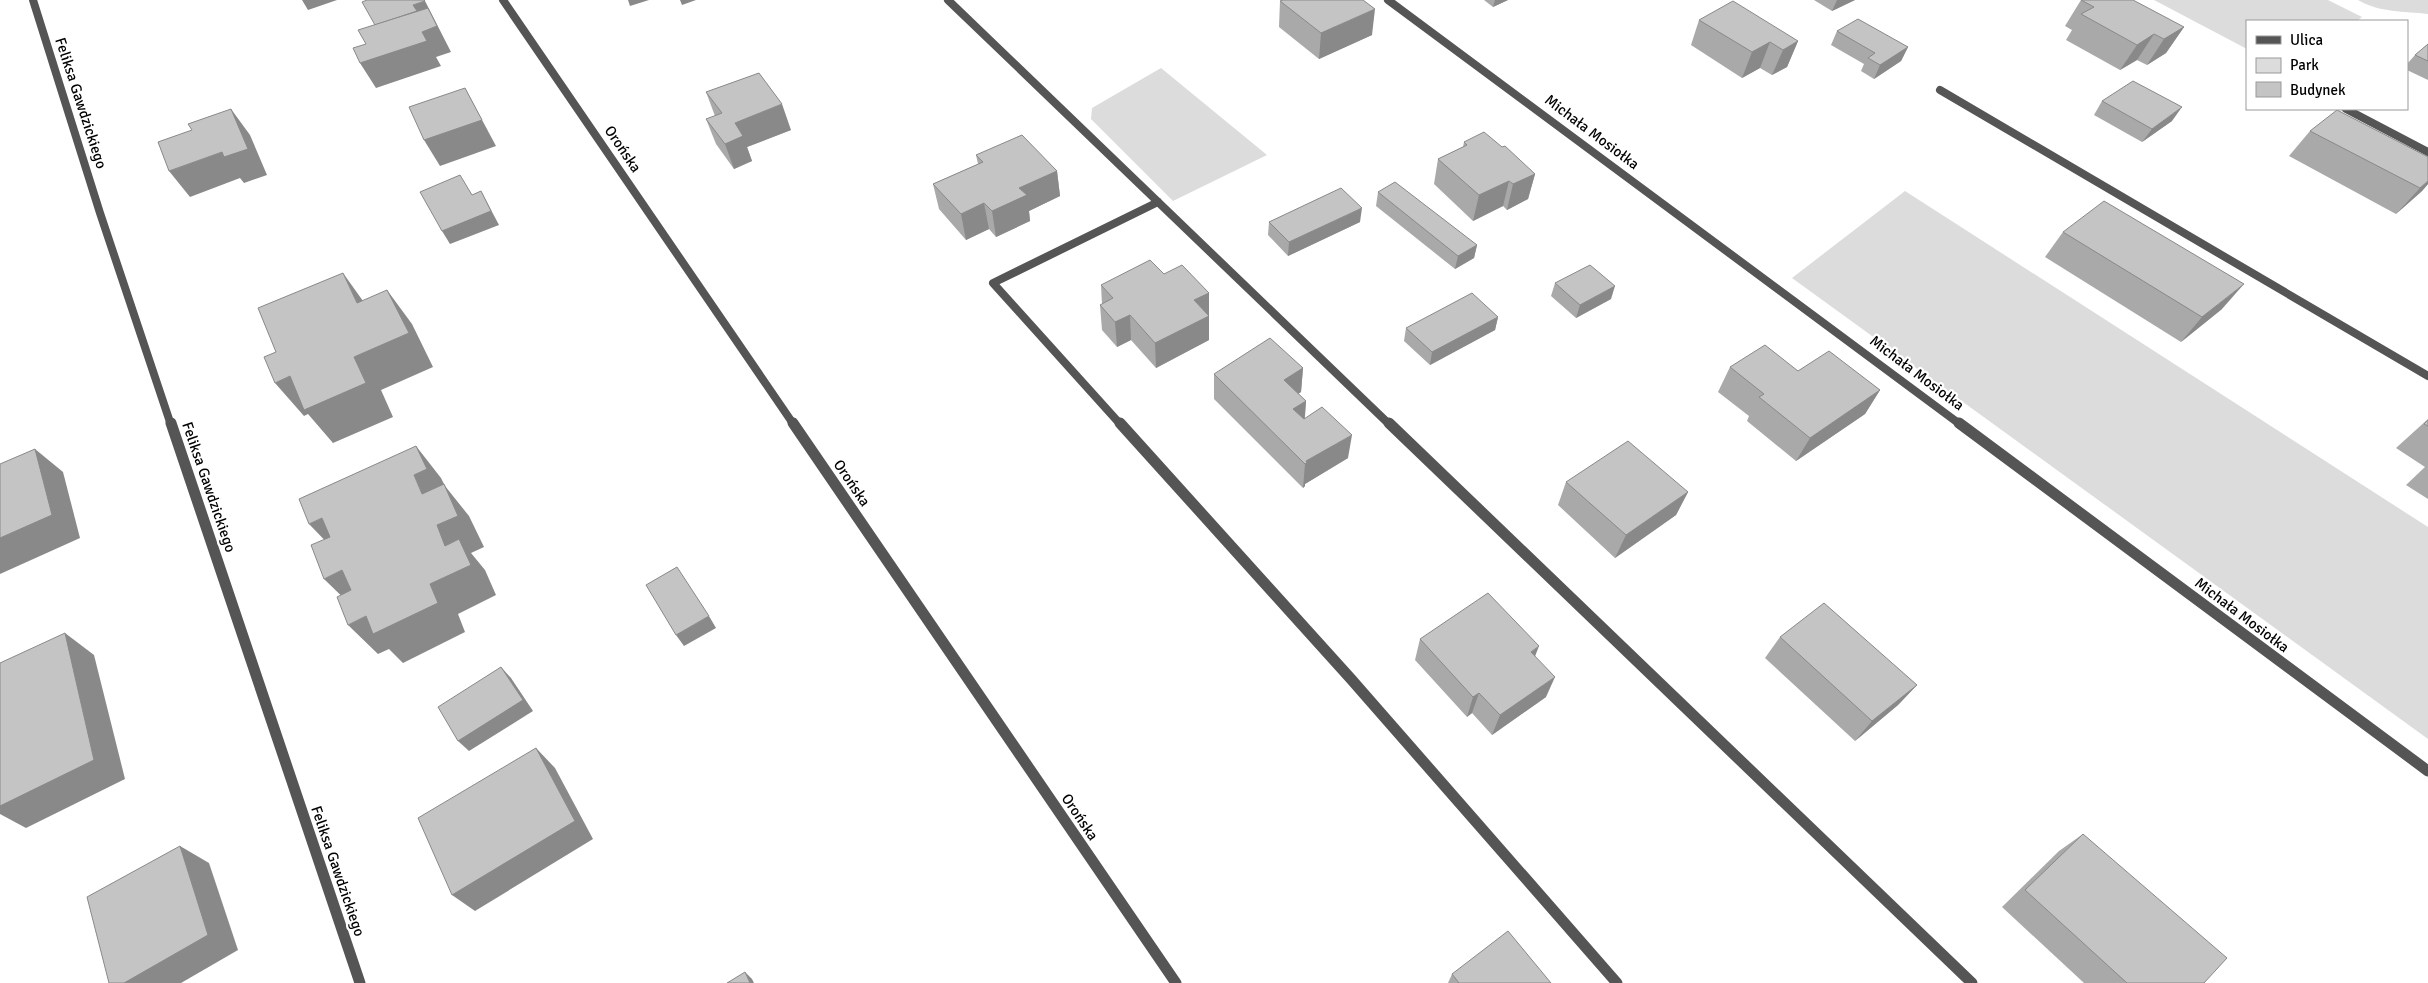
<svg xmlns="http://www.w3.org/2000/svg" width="2428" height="983" font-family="Signika,sans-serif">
<rect width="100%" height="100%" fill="#fff"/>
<!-- green -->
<g fill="#dcdcdc">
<path d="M2154,0H2328L2362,17L2357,21H2247V49Z"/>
<path d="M2358,0H2428V14C2404,11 2380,13 2358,0Z"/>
<path d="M1161,68L1267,155L1173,201L1091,119L1092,108Z"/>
<path d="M1905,191L2428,527V739L1792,278Z"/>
</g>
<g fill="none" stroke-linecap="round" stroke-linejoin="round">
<!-- service-far1 -->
<g stroke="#555" stroke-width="8">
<path d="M948,0L1390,425"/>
<path d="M1940,90L2428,376"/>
<path d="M2346,109L2428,152"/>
<path d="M1121,425L993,283L1158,202"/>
</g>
<!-- service -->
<g stroke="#555" stroke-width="11">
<path d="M1120,423L1351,679L1617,983"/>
<path d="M1389,423L1972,983"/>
</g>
<!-- minor-far1 -->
<g stroke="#555" stroke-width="8">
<path d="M33,0L100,213L171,425"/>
<path d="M503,0L794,425"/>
<path d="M1388,0L1961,425"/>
</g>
<!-- minor -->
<g stroke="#555" stroke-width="11">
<path d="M171,423L360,983"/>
<path d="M793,423L1176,983"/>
<path d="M1959,423L2428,771"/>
</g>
</g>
<!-- wall -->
<g fill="#a9a9a9">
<path d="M1484,0H1508L1493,7Z"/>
<path d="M1814,0H1855L1832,11Z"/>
<path d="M2081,0L2184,27L2166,53L2147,65L2137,60L2120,70L2066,40L2072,30L2065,26Z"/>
<path d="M1280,1L1372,35L1319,59L1279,27Z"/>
<path d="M1699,20L1798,41L1787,67L1772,75L1760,68L1742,78L1691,45Z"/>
<path d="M1837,31L1908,47L1901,61L1874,79L1861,71L1864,64L1831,45Z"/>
<path d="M2428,44V80L2407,70V64L2415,55Z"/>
<path d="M706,92L791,130L747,147L752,161L734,169L716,144L706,119L715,116Z"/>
<path d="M2102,101L2172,121L2142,142L2094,115Z"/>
<path d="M2310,131L2428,157V184L2422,191L2396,214L2289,156Z"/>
<path d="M1464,142L1535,174L1528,199L1507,210L1503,206L1473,221L1434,184L1438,159L1463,147Z"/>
<path d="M976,155L1057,171L1060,196L1029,211L1030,221L996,237L989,229L966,240L939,209L933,184L978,164Z"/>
<path d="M1378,192L1477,245L1474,258L1455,269L1376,206Z"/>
<path d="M1269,222H1360L1288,256L1268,235Z"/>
<path d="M2063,232L2222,309L2181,342L2045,257Z"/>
<path d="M1555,283L1611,299L1576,318L1551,296Z"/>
<path d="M1101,285L1209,293V340L1156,368L1131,340L1117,347L1102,330L1100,305L1102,304Z"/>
<path d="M1498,317L1495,330L1430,365L1404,341L1406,328Z"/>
<path d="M1730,367L1798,371L1880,390L1865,414L1796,461L1747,421L1749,416L1718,392Z"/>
<path d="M1303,368L1301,392L1298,394L1306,401L1305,418L1348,458L1305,484V486L1303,488L1214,399V374Z"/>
<path d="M2428,419V499L2406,485L2425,467L2396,448Z"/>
<path d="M1566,482L1688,492L1676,515L1615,558L1558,505Z"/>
<path d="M1780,637L1917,685L1898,705L1855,741L1765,658Z"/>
<path d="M1420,639L1535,656L1546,697L1492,735L1472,713L1467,717L1415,660Z"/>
<path d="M2083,834L2204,983H2084L2002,907L2059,851Z"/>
<path d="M1452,974L1551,983H1448Z"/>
</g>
<!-- shaded-wall -->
<g fill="#898989">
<path d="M302,0H337L308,10Z"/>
<path d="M628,0H649L630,6Z"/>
<path d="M680,0H696L682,5Z"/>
<path d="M1495,0H1508L1493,7Z"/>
<path d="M1837,0H1855L1832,11Z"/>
<path d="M425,1L451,52L436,57L441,66L376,88L360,63L383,39L413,5Z"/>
<path d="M1375,9L1372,35L1319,59L1321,33Z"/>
<path d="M2184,27L2166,53L2147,65L2164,39Z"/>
<path d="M2154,34L2137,60L2120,70L2137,45Z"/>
<path d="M1798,41L1787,67L1772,75L1783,50Z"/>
<path d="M1770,42L1760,68L1742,78L1752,52Z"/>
<path d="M1908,47L1901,61L1874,79L1880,65Z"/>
<path d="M465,88L496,146L440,166L424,140Z"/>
<path d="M782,104L791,130L747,147L752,161L734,169L725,144L735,123Z"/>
<path d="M2182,107L2172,121L2142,142L2152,129Z"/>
<path d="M231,109L250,135L267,175L244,183L240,178L190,197L169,171L222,152Z"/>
<path d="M1057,171L1060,196L1029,211L1030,221L996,237L992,211L1019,188Z"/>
<path d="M1535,174L1528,199L1507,210L1513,184Z"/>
<path d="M1509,181L1503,206L1473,221L1479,195Z"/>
<path d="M2428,181V184L2422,191L2396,214L2420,188Z"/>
<path d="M481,191L499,225L450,244L442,231Z"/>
<path d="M984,203L989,229L966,240L961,214Z"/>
<path d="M1362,208L1360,222L1288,256L1289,242Z"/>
<path d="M1477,245L1474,258L1455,269L1458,256Z"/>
<path d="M343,273L368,308L357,303Z"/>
<path d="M2244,284L2222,309L2181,342L2202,317Z"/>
<path d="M1615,286L1611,299L1576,318L1580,305Z"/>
<path d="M387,290L412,324L433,367L381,390L393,417L333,443L308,414L304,416L275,383L290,376L354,357Z"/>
<path d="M1209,293V340L1156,368L1155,343L1194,300Z"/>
<path d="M1130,315L1131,340L1117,347L1115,322Z"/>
<path d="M1498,317L1495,330L1430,365L1432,352Z"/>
<path d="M1303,368L1301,392L1282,404L1284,380Z"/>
<path d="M1880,390L1865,414L1796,461L1810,438Z"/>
<path d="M1306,401L1304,425L1293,409Z"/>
<path d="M1352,435L1348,458L1305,484V486L1303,488L1305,464L1306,461Z"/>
<path d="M416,446L441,478L445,486L469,516L484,547L471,553L485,570L496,595L458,614L465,632L403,663L389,649L378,654L348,625L430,584L422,494L414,475Z"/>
<path d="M35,449L63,472L80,538L0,574V538Z"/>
<path d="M1688,492L1676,515L1615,558L1626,535Z"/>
<path d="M322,518L339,555L309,524Z"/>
<path d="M342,570L372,601L355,609L324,579Z"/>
<path d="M709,616L716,628L684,646L676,635Z"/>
<path d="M65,633L94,655L125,779L26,828L0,814V806Z"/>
<path d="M1539,646L1531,667V652Z"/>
<path d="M501,667L511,678L533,711L469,751L458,741Z"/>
<path d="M1555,677L1546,697L1492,735L1500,715Z"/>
<path d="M1917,685L1898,705L1855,741L1872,721Z"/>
<path d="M1479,693L1472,713L1467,717L1473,697Z"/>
<path d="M536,748L555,768L593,839L475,911L452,895Z"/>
<path d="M180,846L209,863L238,950L181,983H124Z"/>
<path d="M745,972L752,979L754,983H750Z"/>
</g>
<!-- building -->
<g fill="#c4c4c4" stroke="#898989">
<path d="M367,0H424L425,1L413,5L417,11L375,25L362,2Z"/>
<path d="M1283,0H1363L1375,9L1321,33L1280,1Z"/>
<path d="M2082,0H2133L2184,27L2164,39L2154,34L2137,45L2081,14L2094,7L2081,0Z"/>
<path d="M1733,1L1798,41L1783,50L1770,42L1752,52L1699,20Z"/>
<path d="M428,8L437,26L422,32L427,41L360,63L353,48L366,44L358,30Z"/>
<path d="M1858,19L1908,47L1880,65L1868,58L1875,53L1837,31Z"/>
<path d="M2428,44V61L2415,55Z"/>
<path d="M759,73L782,104L735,123L743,136L725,144L706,119L722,113L706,92Z"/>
<path d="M2133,81L2182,107L2152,129L2102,101Z"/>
<path d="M465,88L482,120L424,140L409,107Z"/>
<path d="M231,109L248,149L224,157L222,152L169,171L158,142L192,130L188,124Z"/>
<path d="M2337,110L2428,157V181L2420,188L2310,131Z"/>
<path d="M1484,132L1502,147L1505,146L1535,174L1513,184L1509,181L1479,195L1438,159L1467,145L1464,142Z"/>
<path d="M1022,135L1057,171L1019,188L1027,195L992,211L984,203L961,214L933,184L983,162L976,155Z"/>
<path d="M460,175L472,195L481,191L491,211L442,231L420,192Z"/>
<path d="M1395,182L1477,245L1458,256L1378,192Z"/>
<path d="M1341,188L1362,208L1289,242L1269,222Z"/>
<path d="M2104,201L2244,284L2202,317L2063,232Z"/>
<path d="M1150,260L1164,274L1182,265L1209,293L1194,300L1209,316L1155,343L1130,315L1115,322L1100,305L1113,298L1101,285Z"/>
<path d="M1590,265L1615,286L1580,305L1555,283Z"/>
<path d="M343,273L357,303L387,290L409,333L354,357L366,383L304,410L290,376L275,383L264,357L276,352L258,308Z"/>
<path d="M1472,293L1498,317L1432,352L1406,328Z"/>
<path d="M1270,338L1303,368L1284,380L1306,401L1293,409L1304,419L1322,407L1352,435L1306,461L1307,463L1305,464L1214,374Z"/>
<path d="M1765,345L1798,371L1829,351L1880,390L1810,438L1759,397L1764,394L1730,367Z"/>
<path d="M2428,420V426L2424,424Z"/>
<path d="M1628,441L1688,492L1626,535L1566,482Z"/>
<path d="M416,446L427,469L414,475L422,494L444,484L458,516L437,525L445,546L459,539L471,565L430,584L438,603L373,634L366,616L348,625L337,597L351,590L342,570L324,579L311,545L330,537L322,518L309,524L299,499Z"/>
<path d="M35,449L52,515L0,538V464Z"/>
<path d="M677,567L709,616L676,635L646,585Z"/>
<path d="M1488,593L1539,646L1531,652L1555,677L1500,715L1479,693L1473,697L1420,639Z"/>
<path d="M1824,603L1917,685L1872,721L1780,637Z"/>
<path d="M65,633L94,760L0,806V663Z"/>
<path d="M501,667L523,700L458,741L438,707Z"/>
<path d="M536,748L575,821L452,895L418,818Z"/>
<path d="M2083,834L2227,958L2204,983H2127L2025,890Z"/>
<path d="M180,846L208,935L124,983H109L87,897Z"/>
<path d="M1508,931L1551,983H1459L1452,974Z"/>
<path d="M745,972L750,983H727Z"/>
</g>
<g text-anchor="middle" stroke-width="4.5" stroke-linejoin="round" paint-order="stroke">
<!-- street labels -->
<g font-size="15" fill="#000" stroke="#fff">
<text transform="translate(81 103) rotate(72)" y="5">Feliksa Gawdzickiego</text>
<text transform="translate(1592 132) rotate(37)" y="5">Michała Mosiołka</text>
<text transform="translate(623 149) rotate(56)" y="5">Orońska</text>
<text transform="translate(1917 373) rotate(37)" y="5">Michała Mosiołka</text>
<text transform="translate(852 483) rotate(56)" y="5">Orońska</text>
<text transform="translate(209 487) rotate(71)" y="5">Feliksa Gawdzickiego</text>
<text transform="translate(2242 615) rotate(37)" y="5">Michała Mosiołka</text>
<text transform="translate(1080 817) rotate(56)" y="5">Orońska</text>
<text transform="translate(338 871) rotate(71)" y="5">Feliksa Gawdzickiego</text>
</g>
</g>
<!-- legend -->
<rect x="2246" y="20" width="162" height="90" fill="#ffffff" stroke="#999999"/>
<rect x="2256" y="36" width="25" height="8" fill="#555555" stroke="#999999"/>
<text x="2290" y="45" font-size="15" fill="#000000">Ulica</text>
<rect x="2256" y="58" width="25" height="15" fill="#dcdcdc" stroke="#999999"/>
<text x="2290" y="70" font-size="15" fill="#000000">Park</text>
<rect x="2256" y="82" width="25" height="15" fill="#c4c4c4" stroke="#999999"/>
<text x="2290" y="95" font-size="15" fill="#000000">Budynek</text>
</svg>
